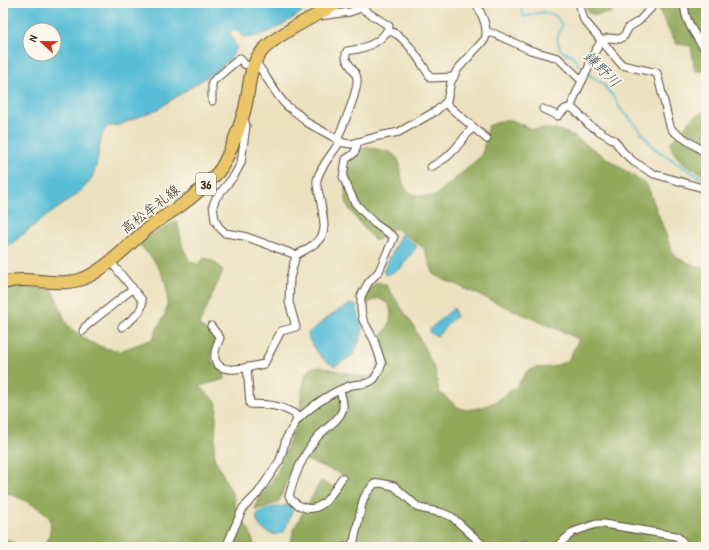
<svg xmlns="http://www.w3.org/2000/svg" width="709" height="550" font-family="'Patrick Hand','Klee One',sans-serif">
<rect width="100%" height="100%" fill="#fbf7ec"/>
<filter id="ink" filterUnits="userSpaceOnUse"><feTurbulence type="fractalNoise" baseFrequency=".025" numOctaves="2"/><feDisplacementMap in="SourceGraphic" scale="8" xChannelSelector="R" yChannelSelector="G"/><feConvolveMatrix kernelMatrix="1 2 1 2 8 2 1 2 1" color-interpolation-filters="sRGB"/></filter>
<filter id="wash" filterUnits="userSpaceOnUse"><feTurbulence type="fractalNoise" baseFrequency=".012" numOctaves="4" result="noise"/><feDisplacementMap in="SourceGraphic" scale="16" xChannelSelector="R" yChannelSelector="G"/><feGaussianBlur stdDeviation="0.9" result="paint"/><feColorMatrix in="noise" values="0 0 0 0 0 0 0 0 0 0 0 0 0 0 0 0 0 1.4 0 .05"/><feComposite in="paint" operator="in"/></filter>
<g filter="url(#wash)">
<rect width="100%" height="100%" fill="#ece1bf"/>
<!-- forest -->
<g fill="#90a95a" stroke="#666a3c">
<path d="M584,3H620L611,13L595,15L588,12Z"/>
<path d="M651,3H680L682,6L685,3H706V71H695L691,46L677,44L669,31L659,9Z"/>
<path d="M706,110V175C691,169 674,160 670,143L693,118Z"/>
<path d="M504,120H512L531,129H556L572,135L647,185L674,255C683,262 694,266 706,267V547H291L293,530L321,481L339,490L343,475L297,456L278,503L255,510L258,501L277,473L299,416L302,391L306,373L313,367H322L362,377L371,376L376,370L381,335L387,329L390,322L391,313L389,304L378,298L364,305L366,291L378,282L386,285L413,325L435,370L439,392L458,407L466,410L483,407L497,401L517,386L527,371L535,368L552,367L568,361L579,339L434,275L424,248L395,228L382,237L375,241C369,234 348,210 347,204C342,189 346,151 366,148C370,147 376,149 381,150C416,155 387,187 417,195C423,196 428,197 435,196L479,158L483,151L488,126Z"/>
<path d="M177,221L183,248L190,262L198,264L204,258C213,260 217,263 223,271L199,325L216,339L211,353L212,362L224,371L225,379L200,386L217,403L214,457L233,495L236,510L249,530L255,547H41C47,542 49,538 50,531C51,526 51,520 48,516C40,506 15,496 3,491V287L11,284L52,290L59,305L65,321L70,328L90,342L105,348L120,351L153,339C155,334 157,327 161,322C162,319 164,317 165,314C174,286 158,261 137,243Z"/>
<path d="M3,538L16,544L38,547H3Z"/>
</g>
<!-- water -->
<g fill="#59bed7" stroke="#4a747a" fill-rule="evenodd">
<path d="M3,3H312C300,15 262,41 244,37C240,36 239,32 235,29L232,30L230,34L237,47L230,59L220,68L158,109L119,125L106,127C97,140 100,164 91,179C83,193 57,208 44,218C30,228 17,240 3,250ZM30,30H54V54H30Z"/>
<path d="M401,234L417,246L401,268L387,275L383,272Z"/>
<path d="M351,304L356,305L363,331L354,354L335,366C324,361 319,356 313,346C310,342 308,338 308,333L334,313Z"/>
<path d="M454,308L456,317C448,321 445,330 437,336L430,333V329Z"/>
<path d="M289,505L294,506L284,532C272,538 260,531 256,518L258,513L269,508Z"/>
</g>
<g fill="none" stroke-linecap="round" stroke-linejoin="round">
<!-- stream -->
<path stroke="#59bed7" stroke-width="2" d="M518,3L522,9V13L524,17L543,12L556,16L562,25L557,39L560,48L563,52L572,55L578,64L592,77L602,83L614,97L621,110L628,116L654,148L686,169L706,180"/>
</g>
</g>
<g filter="url(#ink)">
<g fill="none" stroke-linecap="round" stroke-linejoin="round">
<defs>
<g id="minor">
<path d="M579,3L584,20L622,65L657,73L670,126L673,131L706,153"/>
<path d="M685,3C682,17 697,39 706,50"/>
<path d="M361,8L369,3"/>
<path d="M387,31C404,31 422,65 431,78L454,77"/>
<path d="M487,32L495,34L530,50L558,58L582,81L574,98L571,107L581,116L589,125L614,140L623,152L634,162L654,174L706,189"/>
<path d="M255,61C265,74 273,90 284,103C291,111 300,113 306,122L344,143L351,144L379,136L399,132L436,111L447,101L451,82L457,70L485,39C489,27 481,14 476,3"/>
<path d="M582,81L588,69L592,57L601,41L608,38L620,39L624,36L629,27L639,21L651,8L650,3"/>
<path d="M212,101V82L240,58L244,64L252,67"/>
<path d="M445,103L487,139"/>
<path d="M543,109L558,116L565,109L571,107"/>
<path d="M244,117L246,126L241,163L234,176L216,198L213,205L215,220L219,227L225,233L244,236L296,255C330,237 326,234 320,198C319,193 316,186 317,180C320,167 332,154 339,143L338,138C344,122 356,98 357,82C359,69 341,63 347,51C363,49 383,43 389,26L361,8L350,12L320,16"/>
<path d="M431,167L447,157L455,149L473,127"/>
<path d="M110,261L142,300C144,313 130,320 122,327"/>
<path d="M211,326L220,338C217,344 214,352 215,359C219,377 252,366 264,364L281,331L296,327L289,302L290,278L296,255"/>
<path d="M83,331L85,327L130,291L132,287"/>
<path d="M340,390C341,395 344,403 343,408C341,420 322,430 315,440C302,457 294,476 289,496C293,503 298,506 306,508C324,512 333,491 342,478"/>
<path d="M297,420C312,406 329,393 349,386C357,383 365,386 373,380C377,377 379,369 382,364L374,340L363,320L361,309V296L368,283L379,271L394,237L374,223L355,203L343,177L346,159C353,155 357,152 357,142"/>
<path d="M226,547L243,508L258,493L280,460L286,439L297,420L295,414C277,404 269,405 250,404L247,367"/>
<path d="M345,547L350,546L354,541L363,500L366,494L374,484L380,483L394,486L419,508L443,513L452,517L485,547"/>
<path d="M518,547C525,542 531,545 539,547"/>
<path d="M556,547L573,532L596,524H604L676,536C680,539 684,541 682,547"/>
<path d="M627,547H647"/>
</g>
<path id="primary" d="M3,283C30,274 60,290 87,277C109,266 127,246 146,230C157,220 171,213 183,204C196,194 209,183 219,171C227,161 239,129 243,115C251,93 246,68 263,50C280,32 316,16 338,3"/>
</defs>
<!-- minor casing -->
<use href="#minor" stroke="#564536" stroke-width="9"/>
<!-- primary casing -->
<use href="#primary" stroke="#564536" stroke-width="14"/>
<!-- minor -->
<use href="#minor" stroke="#fff" stroke-width="7"/>
<!-- primary -->
<use href="#primary" stroke="#eac669" stroke-width="12"/>
</g>
</g>
<g text-anchor="middle" stroke-width="3.5" stroke-linejoin="round" paint-order="stroke">
<!-- shield labels -->
<rect fill="#fbf7ec" stroke="#75685c" stroke-width="1" x="196" y="173" width="20" height="22" rx="3"/>
<g font-size="13" font-weight="bold" fill="#3b2a1e">
<text x="206" y="189">36</text>
</g>
<!-- street labels -->
<g font-size="14" fill="#3b2a1e" stroke="#fbf7ec">
<text transform="translate(150 209) rotate(-38)" y="5">高松牟礼線</text>
</g>
<!-- water labels -->
<g font-size="15" font-style="italic" fill="#445656" stroke="#fbf7ec">
<text transform="translate(602 69) rotate(45)" y="5">鎌野川</text>
</g>
</g>
<!-- margin -->
<rect width="709" height="550" fill="none" stroke="#fbf7ec" stroke-width="16"/>
<!-- north arrow -->
<g transform="translate(42 42) rotate(292)"><circle r="19" fill="#fbf7ec" stroke="#aea59a"/>
<path d="M0-3L7 15L0 10L-7 15Z" fill="#c8321e"/>
<text y="-6" font-size="11" font-weight="bold" text-anchor="middle" fill="#3b2a1e">N</text>
</g>
</svg>
